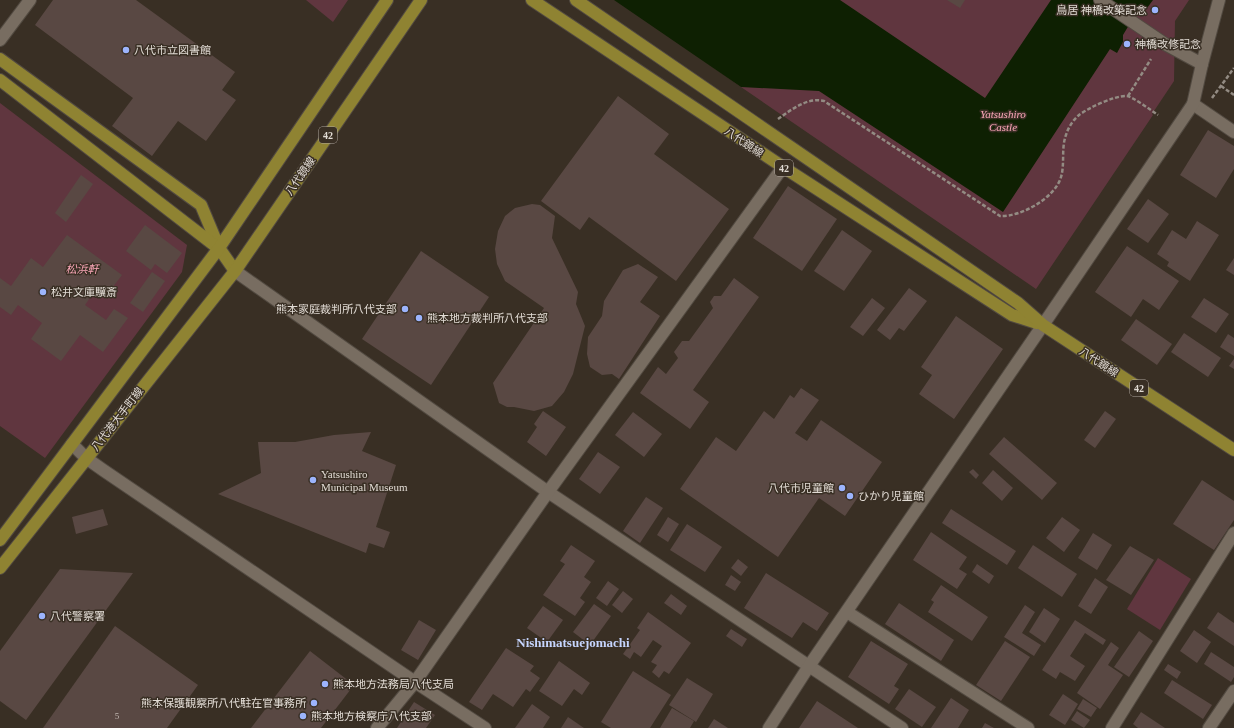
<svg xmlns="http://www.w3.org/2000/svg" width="1234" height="728" font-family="'Times New Roman','Noto Sans JP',serif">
<rect width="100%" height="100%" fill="#392f24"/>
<!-- green -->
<g fill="#60363f">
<path d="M306,0H348L333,22Z"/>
<path d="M617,0H1189L1175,21L1174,81L1152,114L1153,115L1036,289L741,87Z"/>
<path d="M0,103L187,245L182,272L45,458L0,426Z"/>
<path d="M1158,558L1191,579L1160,630L1127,609Z"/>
</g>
<!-- water -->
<path fill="#0e2002" d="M614,0H840L985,98L1051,0H1153L1144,12L1135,15L1123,35V42L1117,53L1110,49L1003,212L819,91L741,87Z"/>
<!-- building -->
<g fill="#594843">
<path d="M53,0H136L235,72L222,90L236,100L206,141L178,121L152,156L112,126L133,98L35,25Z"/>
<path d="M947,0H965L960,8Z"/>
<path d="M618,96L669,134L654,154L729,209L676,281L589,217L580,230L541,201Z"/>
<path d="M1208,130L1234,146V169L1216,198L1180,175Z"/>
<path d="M81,175L93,184L66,222L55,213Z"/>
<path d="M788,186L837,219L802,271L753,238Z"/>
<path d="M1148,199L1169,214L1148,243L1127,229Z"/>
<path d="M532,204L540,205L555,216L552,238L578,292L576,304L585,326L573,374L564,392L552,406L534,411L514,407H507L499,403L493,383L544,308L505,281L497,264L495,249L498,231L505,216L515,208Z"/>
<path d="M1197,221L1219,235L1190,281L1167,266L1169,262L1157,254L1172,230L1186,239Z"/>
<path d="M145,225L182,253L167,273L155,264L151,270L126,251Z"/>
<path d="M842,230L872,251L844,291L814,271Z"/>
<path d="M67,235L122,275L106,296L96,289L85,305L106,320L114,309L128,318L103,352L80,335L61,361L31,339L42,323L18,305L11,315L0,307V278L11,286L31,258L43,267Z"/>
<path d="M1127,246L1179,281L1159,310L1143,299L1131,317L1095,292Z"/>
<path d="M421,251L489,297L431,385L362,339Z"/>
<path d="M1234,258V275L1226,270Z"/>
<path d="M638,264L658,277L640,302L660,316L619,379L612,374L602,375L590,367L587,354L588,337L602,316L604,301L623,270Z"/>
<path d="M152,272L165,281L143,312L130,303Z"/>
<path d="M734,278L759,297L693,390L709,402L690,429L640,393L658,367L666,374L678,358L674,352L682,341H689L713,308L710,302L714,296H721Z"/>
<path d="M909,288L927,301L904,331L899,328L890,340L877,330Z"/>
<path d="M872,298L885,308L863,336L850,327Z"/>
<path d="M1204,298L1229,314L1216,333L1191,317Z"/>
<path d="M956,316L1003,349L954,419L919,394L932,375L921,367Z"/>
<path d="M1136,319L1172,344L1157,365L1121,340Z"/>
<path d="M1184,333L1221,358L1208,377L1171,352Z"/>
<path d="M1228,334L1234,338V356L1220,347Z"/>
<path d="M1234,359V369L1229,366Z"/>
<path d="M801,388L819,400L795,433L807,441L821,420L882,462L845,516L819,498L778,557L680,489L716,437L736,451L764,411L774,419L790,395L794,398Z"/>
<path d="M543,411L566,427L546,456L527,442L537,427L534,424Z"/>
<path d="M1105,411L1116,419L1095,448L1084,440Z"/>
<path d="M633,412L662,434L644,457L615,435Z"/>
<path d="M371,432L362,451L396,465L376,527L390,532L384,548L369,543L366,553L218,494L261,473L258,442H295L334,435Z"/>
<path d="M1004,437L1057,483L1042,500L989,454Z"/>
<path d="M598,452L620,467L600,494L579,479Z"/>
<path d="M973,469L979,475L976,479L969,472Z"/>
<path d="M993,470L1013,488L1002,501L982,483Z"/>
<path d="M1202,480L1234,501V520L1214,550L1173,524Z"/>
<path d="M646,497L663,508L640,543L623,531Z"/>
<path d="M103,509L108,525L76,534L72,517Z"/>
<path d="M951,509L1016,551L1007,565L942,523Z"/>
<path d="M668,517L679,524L668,542L657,535Z"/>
<path d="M1062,517L1080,530L1064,552L1046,538Z"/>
<path d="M687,524L722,547L705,572L670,550Z"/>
<path d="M931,532L967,557L959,569L967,574L957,589L913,560Z"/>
<path d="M1093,533L1112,545L1097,570L1078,558Z"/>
<path d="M571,545L595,561L584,577L591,582L580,598L585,602L575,616L543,595L565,564L560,561Z"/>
<path d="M1033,545L1077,574L1062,597L1018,568Z"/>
<path d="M1130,546L1154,560L1131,595L1106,580Z"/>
<path d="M738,559L748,567L741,576L731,568Z"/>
<path d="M977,564L994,576L989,584L972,572Z"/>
<path d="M60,569L133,573L26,720L0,701V651Z"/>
<path d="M766,573L829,613L817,631L803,622L792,638L744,608Z"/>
<path d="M731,575L741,582L735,591L725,585Z"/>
<path d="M1095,578L1108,587L1091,614L1078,606Z"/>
<path d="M608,581L619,589L607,606L596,598Z"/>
<path d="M941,585L988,617L972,641L928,612L934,602L931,600Z"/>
<path d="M623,591L633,599L622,613L612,605Z"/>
<path d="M671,594L687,606L681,615L664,603Z"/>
<path d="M899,603L954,640L941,661L885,624Z"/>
<path d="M594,604L611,616L590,645L573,632Z"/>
<path d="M1025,605L1035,612L1022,633L1041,645L1034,656L1004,637Z"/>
<path d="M543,606L563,620L547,642L527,628Z"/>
<path d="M1044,608L1060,619L1045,643L1029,632Z"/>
<path d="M648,612L691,643L669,674L664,671L659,678L652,672L657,665L651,662L662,646L653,640L641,657L634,652L630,659L623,654L640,630L637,628Z"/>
<path d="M1218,612L1234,623V646L1207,628Z"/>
<path d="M419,620L436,630L418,660L401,650Z"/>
<path d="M1075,620L1106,640L1103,645L1085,633L1070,656L1085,666L1075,681L1060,672L1056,679L1042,670Z"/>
<path d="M115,626L198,685L167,728H43Z"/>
<path d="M731,629L747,639L742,647L726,636Z"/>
<path d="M1194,630L1211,642L1197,663L1180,651Z"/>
<path d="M1139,631L1153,641L1129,677L1114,667Z"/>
<path d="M871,641L908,664L894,686L899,689L889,704L848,677Z"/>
<path d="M1005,641L1030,657L1001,701L976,685Z"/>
<path d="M1111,642L1119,648L1108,665L1123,675L1100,709L1077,693Z"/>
<path d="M506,648L534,666L530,671L540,678L530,692L526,689L513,707L493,694L482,710L469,702Z"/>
<path d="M310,651L354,685L321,728H251Z"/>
<path d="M1211,652L1234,667V677L1231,682L1204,664Z"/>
<path d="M559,661L590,683L582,695L574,689L562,706L539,691Z"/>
<path d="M1168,664L1181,672L1177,679L1164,670Z"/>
<path d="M633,671L671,695L650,728H611L601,722Z"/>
<path d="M687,678L713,694L696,722L669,705Z"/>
<path d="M1172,680L1212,705L1203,719L1164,693Z"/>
<path d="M909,689L936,707L922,727L895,709Z"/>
<path d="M1063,694L1078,704L1065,725L1049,715Z"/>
<path d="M951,698L969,710L958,728H931Z"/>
<path d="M1083,699L1097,708L1091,717L1077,709Z"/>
<path d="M817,701L858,728H799Z"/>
<path d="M414,702L435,715L426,728H397Z"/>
<path d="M532,704L550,717L543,728H515Z"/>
<path d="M672,708L694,721L690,728H660Z"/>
<path d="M1077,711L1090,720L1084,728L1071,720Z"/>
<path d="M1141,712L1165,728H1138L1133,724Z"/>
<path d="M568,717L584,728H561Z"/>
<path d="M714,719L728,728H708Z"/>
<path d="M985,723L994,728H982Z"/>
</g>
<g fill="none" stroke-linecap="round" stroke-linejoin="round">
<defs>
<g id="minor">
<path d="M1100,0L1165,44L1202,64"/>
<path d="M0,40L30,0"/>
<path d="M1193,104L1234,132"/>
<path d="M235,271L548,492L902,728"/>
<path d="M72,444L86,458L103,470L415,682L485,728"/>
<path d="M847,612L1028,728"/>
<path d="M377,728L415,682L548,492L783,167"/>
<path d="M769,728L809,666L1043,325L1193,104L1202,64L1219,0"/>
<path d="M1112,728L1234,533"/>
<path d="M1209,728L1234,691"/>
</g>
<g id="major">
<path d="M532,0L783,167L1012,315L1037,323"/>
<path d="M576,0L1018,303L1043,325L1234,450"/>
<path d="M0,59L201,205L219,248L235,271"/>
<path d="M0,80L218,248"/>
<path d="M0,540L219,248L387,0"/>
<path d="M0,568L235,271L421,0"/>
</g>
</defs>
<!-- minor casing -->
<use href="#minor" stroke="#524a41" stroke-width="14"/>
<!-- major casing -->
<use href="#major" stroke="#524a41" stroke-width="14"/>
<!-- path -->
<g stroke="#938b83" stroke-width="2.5" stroke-dasharray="4 2" stroke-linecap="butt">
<path d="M1221,86L1234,95"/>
<path d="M1128,96L1151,59"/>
<path d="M1212,98L1234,68"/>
<path d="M778,119C791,110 807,97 824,101L1000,216C1021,217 1055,198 1061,177C1065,164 1061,148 1066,135C1068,128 1073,120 1079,115C1088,108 1116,95 1127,96C1133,97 1152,111 1158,115"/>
</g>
<!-- minor -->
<use href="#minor" stroke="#786d61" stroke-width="12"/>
<!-- major -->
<use href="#major" stroke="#8f8332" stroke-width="12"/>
</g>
<!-- markers -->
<g fill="#9cb4fd" stroke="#392f24" stroke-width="1.5">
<circle cx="1155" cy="10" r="4"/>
<circle cx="1127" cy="44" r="4"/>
<circle cx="126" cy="50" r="4"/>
<circle cx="43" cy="292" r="4"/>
<circle cx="405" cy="309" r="4"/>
<circle cx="419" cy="318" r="4"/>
<circle cx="313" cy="480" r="4"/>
<circle cx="842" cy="488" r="4"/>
<circle cx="850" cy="496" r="4"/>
<circle cx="42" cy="616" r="4"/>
<circle cx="325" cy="684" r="4"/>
<circle cx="314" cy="703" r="4"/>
<circle cx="303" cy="716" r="4"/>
</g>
<g text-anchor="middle" stroke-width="3" stroke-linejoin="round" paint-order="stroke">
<!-- number labels -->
<g font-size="9" fill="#bfb6b0">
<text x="117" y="719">5</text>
</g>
<!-- shield labels -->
<g fill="#392f24" stroke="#afa79f" stroke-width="1">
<rect x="319" y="127" width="18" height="16" rx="3"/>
<rect x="775" y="160" width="18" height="16" rx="3"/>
<rect x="1130" y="380" width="18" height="16" rx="3"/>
</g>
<g font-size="10" font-weight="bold" fill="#e1dbd4">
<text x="328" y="139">42</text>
<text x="784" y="172">42</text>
<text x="1139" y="392">42</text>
</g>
<!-- poi labels -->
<g font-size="11" fill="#e1dbd4" stroke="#392f24" text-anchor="start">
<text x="1147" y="14" text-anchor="end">鳥居 神橋改築記念</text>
<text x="1135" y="48">神橋改修記念</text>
<text x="134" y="54">八代市立図書館</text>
<text x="51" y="296">松井文庫驥斎</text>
<text x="397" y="313" text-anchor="end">熊本家庭裁判所八代支部</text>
<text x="427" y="322">熊本地方裁判所八代支部</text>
<text x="321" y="478">Yatsushiro<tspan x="321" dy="13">Municipal Museum</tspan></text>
<text x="834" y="492" text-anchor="end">八代市児童館</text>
<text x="858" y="500">ひかり児童館</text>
<text x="50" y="620">八代警察署</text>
<text x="333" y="688">熊本地方法務局八代支局</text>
<text x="306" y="707" text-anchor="end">熊本保護観察所八代駐在官事務所</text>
<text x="311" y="720">熊本地方検察庁八代支部</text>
</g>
<!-- park labels -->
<g font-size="11" font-style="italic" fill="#fda8ba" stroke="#392f24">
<text x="1003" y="118">Yatsushiro<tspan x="1003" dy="13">Castle</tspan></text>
<text x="82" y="273">松浜軒</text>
</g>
<!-- street labels -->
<g font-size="11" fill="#e1dbd4" stroke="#392f24">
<text transform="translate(744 142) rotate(34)" y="4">八代鏡線</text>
<text transform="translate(300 176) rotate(-55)" y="4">八代鏡線</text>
<text transform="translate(1099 362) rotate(33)" y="4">八代鏡線</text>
<text transform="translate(117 419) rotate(-52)" y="4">八代港大手町線</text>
</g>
<!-- quarter labels -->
<g font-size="13" font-weight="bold" fill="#c6d5fe" stroke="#392f24">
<text x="573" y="647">Nishimatsuejomachi</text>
</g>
</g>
</svg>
